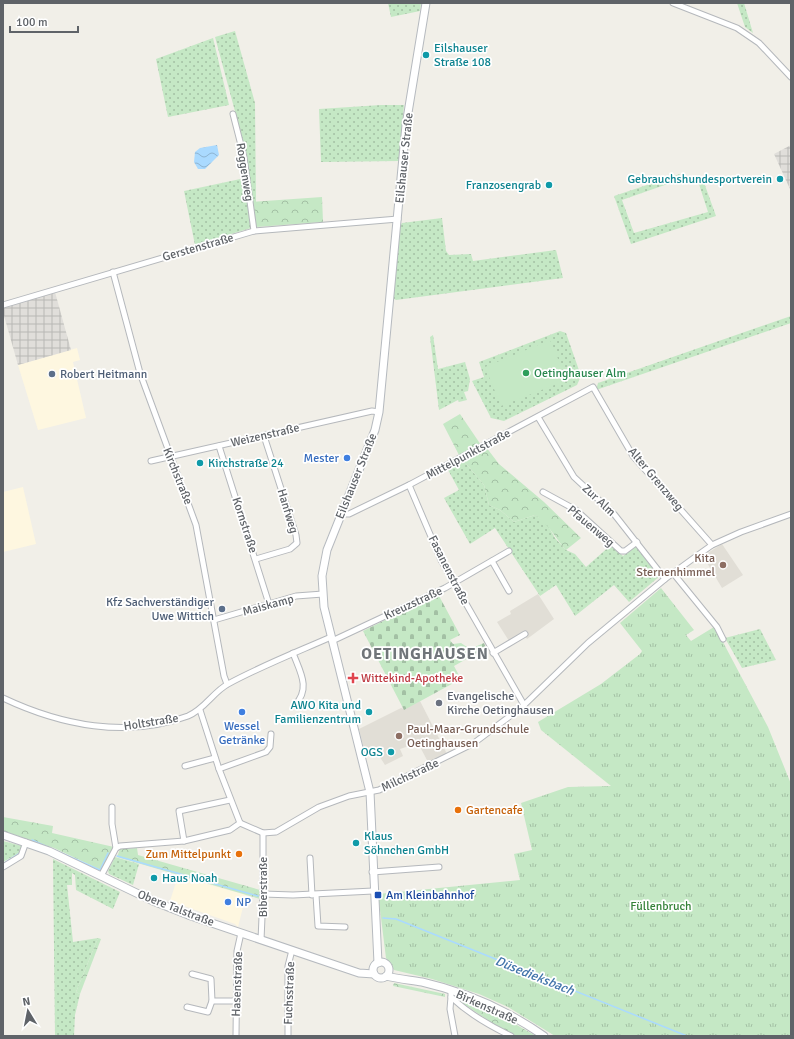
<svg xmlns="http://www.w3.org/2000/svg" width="794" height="1039" font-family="Signika,sans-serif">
<defs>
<pattern id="industrial-grid" width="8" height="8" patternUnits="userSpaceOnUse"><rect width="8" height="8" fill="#e0deda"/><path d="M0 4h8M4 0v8" fill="none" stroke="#b9b8b5"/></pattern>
<pattern id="grass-dots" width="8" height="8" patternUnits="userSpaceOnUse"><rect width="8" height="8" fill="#c5e8c5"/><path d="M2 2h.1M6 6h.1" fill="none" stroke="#a3c0a4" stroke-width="1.8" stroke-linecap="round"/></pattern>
<pattern id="forest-crowns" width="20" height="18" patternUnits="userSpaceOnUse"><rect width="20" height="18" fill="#c5e8c5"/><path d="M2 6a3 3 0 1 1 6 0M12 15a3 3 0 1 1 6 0" fill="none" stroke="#a3c0a4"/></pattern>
<pattern id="cemetery-stones" width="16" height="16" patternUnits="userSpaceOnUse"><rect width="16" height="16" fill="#c5e8c5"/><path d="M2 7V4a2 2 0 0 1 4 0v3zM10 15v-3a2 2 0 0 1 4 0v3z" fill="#a3c0a4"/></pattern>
<pattern id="park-tufts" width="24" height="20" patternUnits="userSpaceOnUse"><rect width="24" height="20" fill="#c5e8c5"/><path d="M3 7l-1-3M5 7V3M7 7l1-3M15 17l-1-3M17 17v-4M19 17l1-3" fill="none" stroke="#a3c0a4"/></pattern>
<pattern id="water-waves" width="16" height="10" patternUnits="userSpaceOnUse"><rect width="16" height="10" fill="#aadaff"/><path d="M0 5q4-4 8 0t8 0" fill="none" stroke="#8eb4d2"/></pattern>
</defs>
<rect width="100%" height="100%" fill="#f1efe8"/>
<!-- commercial -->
<g fill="#fef7e0">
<path d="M77,348L80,360L73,362L86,418L38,430L18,365Z"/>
<path d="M23,487L36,544L3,552V492Z"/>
<path d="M178,876L246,895L238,927L235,924L170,901Z"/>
</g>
<!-- industrial -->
<g fill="url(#industrial-grid)">
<path d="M791,145V189H790L774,154Z"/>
<path d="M55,292L71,350L18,365L3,312V307Z"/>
</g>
<!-- education -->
<g fill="#e1ded6">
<path d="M722,544L743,575L722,588L703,556Z"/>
<path d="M538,594L554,619L527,639L523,633L509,641L497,622L511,614L510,611Z"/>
<path d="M420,701L447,754L428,762L418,743L400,749L403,756L385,765L378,754L366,757L359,729L401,708L404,709Z"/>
</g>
<!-- grass -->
<g fill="url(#grass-dots)">
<path d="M388,3H421L420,11L391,17Z"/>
<path d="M737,3H744L753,33L745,27Z"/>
<path d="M235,31L255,103L256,202H252L247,156L215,37Z"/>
<path d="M213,38L229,105L168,117L156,59Z"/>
<path d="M381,105H404L399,161L321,162L319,109Z"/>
<path d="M680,174L679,180L622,200L634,233L708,212L697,178L702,177L716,216L631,244L614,196Z"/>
<path d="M245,178L251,228L195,245L184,191Z"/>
<path d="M442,218L446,251L449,255L471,254L473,261L556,250L563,278L396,300L393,298L400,226L402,223Z"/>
<path d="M791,316V323L596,390L598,383Z"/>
<path d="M560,331L566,333L581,376L577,385L504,421L491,418L472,381L484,377L479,362Z"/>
<path d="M433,335L438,369L465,362L470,379L468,391L464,392L467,400L459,402L458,400L456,401L439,410L430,337Z"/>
<path d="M463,460L484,485L489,505L500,510L514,522L535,515L546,522L555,538L566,550L575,554L586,567L611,545L623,556L636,546L660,576L629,602L614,585L575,616L556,585L540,596L495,528L470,544L444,498L459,490L447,468Z"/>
<path d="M760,629L776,660L742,668L725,638Z"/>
<path d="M3,841L22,846L19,853L3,862Z"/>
<path d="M115,857L139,864L133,885L109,874L108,871Z"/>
<path d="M53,859L120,892L113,909L76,890L75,875L72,873V885H67L73,942L98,938L76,992L80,994L75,1015L74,1036H55Z"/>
</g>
<!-- forest -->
<g fill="url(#forest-crowns)">
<path d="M322,197L323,222L256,227L252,202Z"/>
<path d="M460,414L481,445L460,457L443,424Z"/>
<path d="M486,447L499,464L544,502L581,538L566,550C554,537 549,524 535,515L514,522L500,510L489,505L484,485L463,460Z"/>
<path d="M3,817L53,826L52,833L114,847L101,870L54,848L3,831Z"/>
<path d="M137,848L138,855L260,890V899L117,857L120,849Z"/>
<path d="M98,938L101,939L80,994L76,992Z"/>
<path d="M394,983L445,994V997L393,986Z"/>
<path d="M458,998L494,1012L536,1036H516L500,1028L459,1001Z"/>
</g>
<!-- cemetery -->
<path fill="url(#cemetery-stones)" d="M438,594L460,635L450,640L453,644L461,643L470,649L484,643L486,648L454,666L461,679L404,710L363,631Z"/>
<!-- park -->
<path fill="url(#park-tufts)" d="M661,588L694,630L686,635L691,641L714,627L716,629L768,727L791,784V1036H555L508,1007L479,994L432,979L394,970L386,958L378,894L520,880L514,854L532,850L521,803L568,787L611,786L541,730L538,722L601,684L640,654L642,651L620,623Z"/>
<!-- pitch -->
<path fill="#c5e8c5" d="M550,340L567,380L501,406L485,367Z"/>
<!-- water -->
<path fill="url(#water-waves)" d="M217,145L219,155L205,169H198L194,162L195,152L200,148Z"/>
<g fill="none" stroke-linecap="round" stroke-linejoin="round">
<!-- stream -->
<g stroke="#aadaff" stroke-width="1.5">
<path d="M32,840L100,870L108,853"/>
<path d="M117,856L258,896"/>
<path d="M3,864L20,853"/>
<path d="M383,918L396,919L687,1036"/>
</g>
<defs>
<g id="street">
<path d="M673,3L737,28L759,43L791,77"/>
<path d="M233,114L244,157L254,231"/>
<path d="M113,272L140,373L196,525L224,676L227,684"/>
<path d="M3,305L254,231L398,219"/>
<path d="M538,417L574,477L614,514L665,579"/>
<path d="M219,446L269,604"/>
<path d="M151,461L372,411L379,412"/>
<path d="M409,485L441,560L524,705"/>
<path d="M543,492L576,510L621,551H625L637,542"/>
<path d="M341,514H349L409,485L593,387L633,456L712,545"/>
<path d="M256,559L290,549L297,543L296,535L264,436"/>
<path d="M492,561L509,591"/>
<path d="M673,573L717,627L723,639"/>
<path d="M214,620L296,596L323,594"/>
<path d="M332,641L445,588L509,551"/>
<path d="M293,653C300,672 311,688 295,705"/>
<path d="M493,653L525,634"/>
<path d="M3,698C60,725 127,739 188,716C205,709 213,692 228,684C261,666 297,652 331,637"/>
<path d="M200,710L219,769L240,823"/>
<path d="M185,766L215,758"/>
<path d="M219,769L266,752L270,747L271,734"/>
<path d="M112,807V824L116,848"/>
<path d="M240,823L263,833L276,832L319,807L349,796L379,790L474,743L522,707L588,643L665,579L698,555L712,545L741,532L791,514"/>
<path d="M184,841L179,811L230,800"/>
<path d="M310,858L312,895"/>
<path d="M3,867L21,856L26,842"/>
<path d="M372,872L439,867"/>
<path d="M101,876L116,848L120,846L184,841L230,830L240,823"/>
<path d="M263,894L293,895L373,891"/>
<path d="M316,895L318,926L345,927"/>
<path d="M261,940L263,894V833"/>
<path d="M451,990V997C468,1013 490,1026 511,1036"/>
<path d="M451,997L450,1009L455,1036"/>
<path d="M212,1001H236"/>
<path d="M187,1007L208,1012L212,1001L211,979L192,974"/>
<path d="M236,1036L237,951L241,933"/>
<path d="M288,1036V966L292,950"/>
</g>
<g id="secondary">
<path d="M3,835L49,851L153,901L191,916L359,973L374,974"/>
<circle cx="381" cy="970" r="8"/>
<path d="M378,963L370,792L324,607L322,576L327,550L375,430L379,412L406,125L426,3"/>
<path d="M386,976C398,979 410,980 422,982C466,992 508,1011 544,1036"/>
</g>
</defs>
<!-- street casing -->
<use href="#street" stroke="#b5b8bc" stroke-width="7"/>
<!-- secondary casing -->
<use href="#secondary" stroke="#b6babf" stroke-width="9"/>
<!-- street -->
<use href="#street" stroke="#fff" stroke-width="5"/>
<!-- secondary -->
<use href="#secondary" stroke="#fff" stroke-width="7"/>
</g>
<!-- markers -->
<g fill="#0f9aa8" stroke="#fff" stroke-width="1.5">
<circle cx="426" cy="55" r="4"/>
<circle cx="780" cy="179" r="4"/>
<circle cx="549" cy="185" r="4"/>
<circle cx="200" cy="463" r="4"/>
<circle cx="369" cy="712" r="4"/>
<circle cx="391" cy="752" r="4"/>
<circle cx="356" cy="843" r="4"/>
<circle cx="154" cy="878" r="4"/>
</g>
<circle fill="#2e9e5b" stroke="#fff" stroke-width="1.5" cx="526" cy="373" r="4"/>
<g fill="#5c6f8a" stroke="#fff" stroke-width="1.5">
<circle cx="52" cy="374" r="4"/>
<circle cx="222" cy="609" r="4"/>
</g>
<g fill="#3f7fe0" stroke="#fff" stroke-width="1.5">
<circle cx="347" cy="458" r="4"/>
<circle cx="242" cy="712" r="4"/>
<circle cx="228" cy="902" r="4"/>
</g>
<g fill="#8d6e63" stroke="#fff" stroke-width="1.5">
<circle cx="723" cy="565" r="4"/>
<circle cx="399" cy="736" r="4"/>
</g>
<path fill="#e0444e" stroke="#fff" stroke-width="1.5" d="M351 672h4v4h4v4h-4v4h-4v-4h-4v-4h4z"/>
<circle fill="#6b7280" stroke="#fff" stroke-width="1.5" cx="439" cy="703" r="4"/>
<g fill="#e8710a" stroke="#fff" stroke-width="1.5">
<circle cx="458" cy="810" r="4"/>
<circle cx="239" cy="854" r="4"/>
</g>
<rect fill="#1a4fb4" stroke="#fff" stroke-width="1.5" x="374" y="891" width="8" height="8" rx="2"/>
<g text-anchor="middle" stroke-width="3.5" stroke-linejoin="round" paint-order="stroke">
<!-- culture labels -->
<g font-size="12" fill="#0d838f" stroke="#fff" text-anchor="start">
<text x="434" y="52">Eilshauser<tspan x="434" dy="14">Straße 108</tspan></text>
<text x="772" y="183" text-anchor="end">Gebrauchshundesportverein</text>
<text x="541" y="189" text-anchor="end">Franzosengrab</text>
<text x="208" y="467">Kirchstraße 24</text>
<text x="361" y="709" text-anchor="end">AWO Kita und<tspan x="361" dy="14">Familienzentrum</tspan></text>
<text x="383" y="756" text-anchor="end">OGS</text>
<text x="364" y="840">Klaus<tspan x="364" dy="14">Söhnchen GmbH</tspan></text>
<text x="162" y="882">Haus Noah</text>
</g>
<!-- street labels -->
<g font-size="12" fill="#5f6368" stroke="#fff">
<text transform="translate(404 158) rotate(-84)" y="4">Eilshauser Straße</text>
<text transform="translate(245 172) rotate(81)" y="4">Roggenweg</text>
<text transform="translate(198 247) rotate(-16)" y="4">Gerstenstraße</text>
<text transform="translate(265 435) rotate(-13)" y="4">Weizenstraße</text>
<text transform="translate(468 454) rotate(-28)" y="4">Mittelpunktstraße</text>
<text transform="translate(178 476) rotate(68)" y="4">Kirchstraße</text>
<text transform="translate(356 476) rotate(-68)" y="4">Eilshauser Straße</text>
<text transform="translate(656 479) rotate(50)" y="4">Alter Grenzweg</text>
<text transform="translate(599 500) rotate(43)" y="4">Zur Alm</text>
<text transform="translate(288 511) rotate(73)" y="4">Hanfweg</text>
<text transform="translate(245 525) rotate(72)" y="4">Kornstraße</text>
<text transform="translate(591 526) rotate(40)" y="4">Pfauenweg</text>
<text transform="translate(449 570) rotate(63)" y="4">Fasanenstraße</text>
<text transform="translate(413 603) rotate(-25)" y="4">Kreuzstraße</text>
<text transform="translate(268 605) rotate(-15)" y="4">Maiskamp</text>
<text transform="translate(151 722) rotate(-9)" y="4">Holtstraße</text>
<text transform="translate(410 775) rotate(-25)" y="4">Milchstraße</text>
<text transform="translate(263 887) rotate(-90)" y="4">Biberstraße</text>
<text transform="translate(176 908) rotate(21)" y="4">Obere Talstraße</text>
<text transform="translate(237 984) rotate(-88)" y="4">Hasenstraße</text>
<text transform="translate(289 993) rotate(-88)" y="4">Fuchsstraße</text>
<text transform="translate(487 1007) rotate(24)" y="4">Birkenstraße</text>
</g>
<!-- leisure labels -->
<g font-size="12" fill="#27864d" stroke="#fff" text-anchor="start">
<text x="534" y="377">Oetinghauser Alm</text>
</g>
<!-- service labels -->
<g font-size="12" fill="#4e5e75" stroke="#fff" text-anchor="start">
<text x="60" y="378">Robert Heitmann</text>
<text x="214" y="606" text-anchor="end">Kfz Sachverständiger<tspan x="214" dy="14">Uwe Wittich</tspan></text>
</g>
<!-- shop labels -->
<g font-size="12" fill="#366cbe" stroke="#fff" text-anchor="end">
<text x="339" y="462">Mester</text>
<text x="242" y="730" text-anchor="middle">Wessel<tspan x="242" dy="14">Getränke</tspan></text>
<text x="236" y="906" text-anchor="start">NP</text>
</g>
<!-- education labels -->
<g font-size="12" fill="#785e54" stroke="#fff" text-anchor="end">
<text x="715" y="562">Kita<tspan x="715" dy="14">Sternenhimmel</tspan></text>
<text x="407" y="733" text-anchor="start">Paul-Maar-Grundschule<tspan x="407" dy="14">Oetinghausen</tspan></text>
</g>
<!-- health labels -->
<g font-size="12" fill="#be3a42" stroke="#fff" text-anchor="start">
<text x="361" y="682">Wittekind-Apotheke</text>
</g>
<!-- worship labels -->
<g font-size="12" fill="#5b616d" stroke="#fff" text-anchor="start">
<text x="447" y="700">Evangelische<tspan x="447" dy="14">Kirche Oetinghausen</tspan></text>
</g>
<!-- food labels -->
<g font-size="12" fill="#c56008" stroke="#fff" text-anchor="start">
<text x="466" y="814">Gartencafe</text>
<text x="231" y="858" text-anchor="end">Zum Mittelpunkt</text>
</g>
<!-- transit labels -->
<g font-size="12" fill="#164399" stroke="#fff" text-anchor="start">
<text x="386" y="899">Am Kleinbahnhof</text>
</g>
<!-- park labels -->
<g font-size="12" fill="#348238" stroke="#fff">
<text x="661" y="910">Füllenbruch</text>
</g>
<!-- water labels -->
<g font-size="13" font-style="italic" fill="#4174aa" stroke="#fff">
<text transform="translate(535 975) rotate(22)" y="5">Düsedieksbach</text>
</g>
<!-- district labels -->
<g font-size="16" font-weight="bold" letter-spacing="1" fill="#70757a" stroke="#fff">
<text x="425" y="659">OETINGHAUSEN</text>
</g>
</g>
<!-- border -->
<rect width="794" height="1039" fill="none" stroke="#5f6368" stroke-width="8"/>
<!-- north arrow -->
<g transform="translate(28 1011) rotate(350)" stroke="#ffffff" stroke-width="3" paint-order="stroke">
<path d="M0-3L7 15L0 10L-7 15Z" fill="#5f6368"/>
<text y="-6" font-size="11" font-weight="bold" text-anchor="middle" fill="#5f6368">N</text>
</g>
<!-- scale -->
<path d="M10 26v6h68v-6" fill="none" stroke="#5f6368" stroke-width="2"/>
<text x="16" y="26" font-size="12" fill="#5f6368" stroke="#ffffff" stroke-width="3" paint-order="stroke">100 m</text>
</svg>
